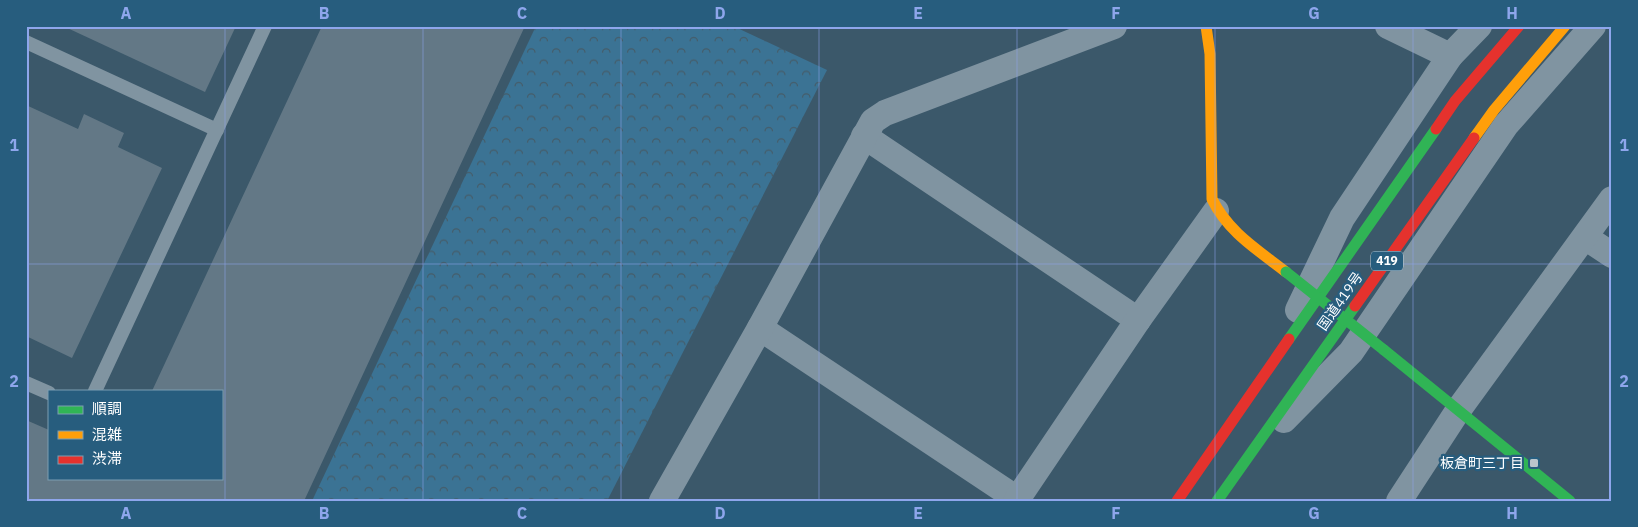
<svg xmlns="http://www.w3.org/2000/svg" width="1638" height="527" font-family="'IBM Plex Sans','Noto Sans JP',sans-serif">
<defs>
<pattern id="forest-crowns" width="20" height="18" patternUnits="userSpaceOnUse" patternTransform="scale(1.25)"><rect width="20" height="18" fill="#3b7394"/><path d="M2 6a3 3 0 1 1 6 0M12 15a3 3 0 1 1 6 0" fill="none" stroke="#455c69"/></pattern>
</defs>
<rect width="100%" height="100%" fill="#3b586a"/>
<!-- forest -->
<path fill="url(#forest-crowns)" d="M536,26H733L827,70L607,501H312Z"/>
<!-- building -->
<g fill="#637886">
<path d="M63,26H236L205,92Z"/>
<path d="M322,26H525L304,501H26V420L49,430V478H221V391H152Z"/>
<path d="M26,105L78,129L84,114L124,133L118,147L162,168L72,358L26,336Z"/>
</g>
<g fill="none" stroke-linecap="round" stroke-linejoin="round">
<!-- lane -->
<g stroke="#8094a1" stroke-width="14">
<path d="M26,42L217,130"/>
<path d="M26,383L49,393"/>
<path d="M95,391L265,26"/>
</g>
<!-- street -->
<g stroke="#8094a1" stroke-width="26">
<path d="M1388,26L1450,56"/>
<path d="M864,136L1138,320"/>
<path d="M1585,237L1612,255"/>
<path d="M1298,310L1342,218L1450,56L1479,26"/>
<path d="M760,328L1017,499"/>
<path d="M1284,420L1351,352L1506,125L1593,26"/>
<path d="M662,501L760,328L873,121L885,113L1114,26"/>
<path d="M1016,501L1138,320L1216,211"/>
<path d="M1399,501L1459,409L1612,199"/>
</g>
<!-- fast -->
<g stroke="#30b455" stroke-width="11">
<path d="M1289,339L1436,129"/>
<path d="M1384,350L1570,501"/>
<path d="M1217,501L1355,306"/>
</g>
<!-- slow -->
<g stroke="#ff9f0a" stroke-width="11">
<path d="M1206,26L1210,54L1212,199C1228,232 1258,250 1286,272"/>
<path d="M1474,138L1494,110L1565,26"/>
</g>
<!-- jam -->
<g stroke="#e5322d" stroke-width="11">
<path d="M1436,129L1455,101L1519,26"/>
<path d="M1355,306L1474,138"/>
<path d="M1177,501L1289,339"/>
</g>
<!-- fast-bridge -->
<path stroke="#30b455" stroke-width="11" d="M1286,272L1384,350"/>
</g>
<!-- grid -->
<path fill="none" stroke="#8ea6ec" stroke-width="1" stroke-opacity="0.55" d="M225,26V501M423,26V501M621,26V501M819,26V501M1017,26V501M1215,26V501M1413,26V501M26,264H1612"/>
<!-- markers -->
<rect fill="#bac5cb" stroke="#275d7e" stroke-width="2" x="1529" y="458" width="10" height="10" rx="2.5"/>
<g text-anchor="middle" stroke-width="4.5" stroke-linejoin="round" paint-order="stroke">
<!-- shield labels -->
<rect fill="#275d7e" stroke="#beced8" stroke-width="1" x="1371" y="251.5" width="32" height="19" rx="4"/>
<g font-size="12" font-weight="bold" fill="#fff">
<text x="1387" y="265">419</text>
</g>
<!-- street labels -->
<g font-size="14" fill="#fff" stroke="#275d7e">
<text transform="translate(1340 301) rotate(-55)" y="5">国道419号</text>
</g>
<!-- poi labels -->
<g font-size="14" fill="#fff" stroke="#275d7e" text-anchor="end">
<text x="1524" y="468">板倉町三丁目</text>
</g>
</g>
<!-- border -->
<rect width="1638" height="527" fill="none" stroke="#275d7e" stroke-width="55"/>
<!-- legend -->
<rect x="48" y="390" width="175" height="90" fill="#275d7e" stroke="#7d9eb2"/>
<rect x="58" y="406" width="25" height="8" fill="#30b455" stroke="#7d9eb2"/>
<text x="92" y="414" font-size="15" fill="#ffffff">順調</text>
<rect x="58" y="431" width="25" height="8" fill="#ff9f0a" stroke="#7d9eb2"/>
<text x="92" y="440" font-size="15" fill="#ffffff">混雑</text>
<rect x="58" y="456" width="25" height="8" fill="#e5322d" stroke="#7d9eb2"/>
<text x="92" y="464" font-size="15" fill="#ffffff">渋滞</text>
<rect x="28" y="28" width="1582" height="472" fill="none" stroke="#8ea6ec" stroke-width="2"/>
<g font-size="16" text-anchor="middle" font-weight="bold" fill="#8ea6ec">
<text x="126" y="19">A</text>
<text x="324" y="19">B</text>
<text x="522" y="19">C</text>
<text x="720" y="19">D</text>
<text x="918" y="19">E</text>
<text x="1116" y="19">F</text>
<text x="1314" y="19">G</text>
<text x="1512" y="19">H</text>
<text x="14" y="151">1</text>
<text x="1624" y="151">1</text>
<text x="14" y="387">2</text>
<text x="1624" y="387">2</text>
<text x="126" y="519">A</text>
<text x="324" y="519">B</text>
<text x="522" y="519">C</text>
<text x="720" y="519">D</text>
<text x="918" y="519">E</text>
<text x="1116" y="519">F</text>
<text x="1314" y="519">G</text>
<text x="1512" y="519">H</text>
</g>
</svg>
